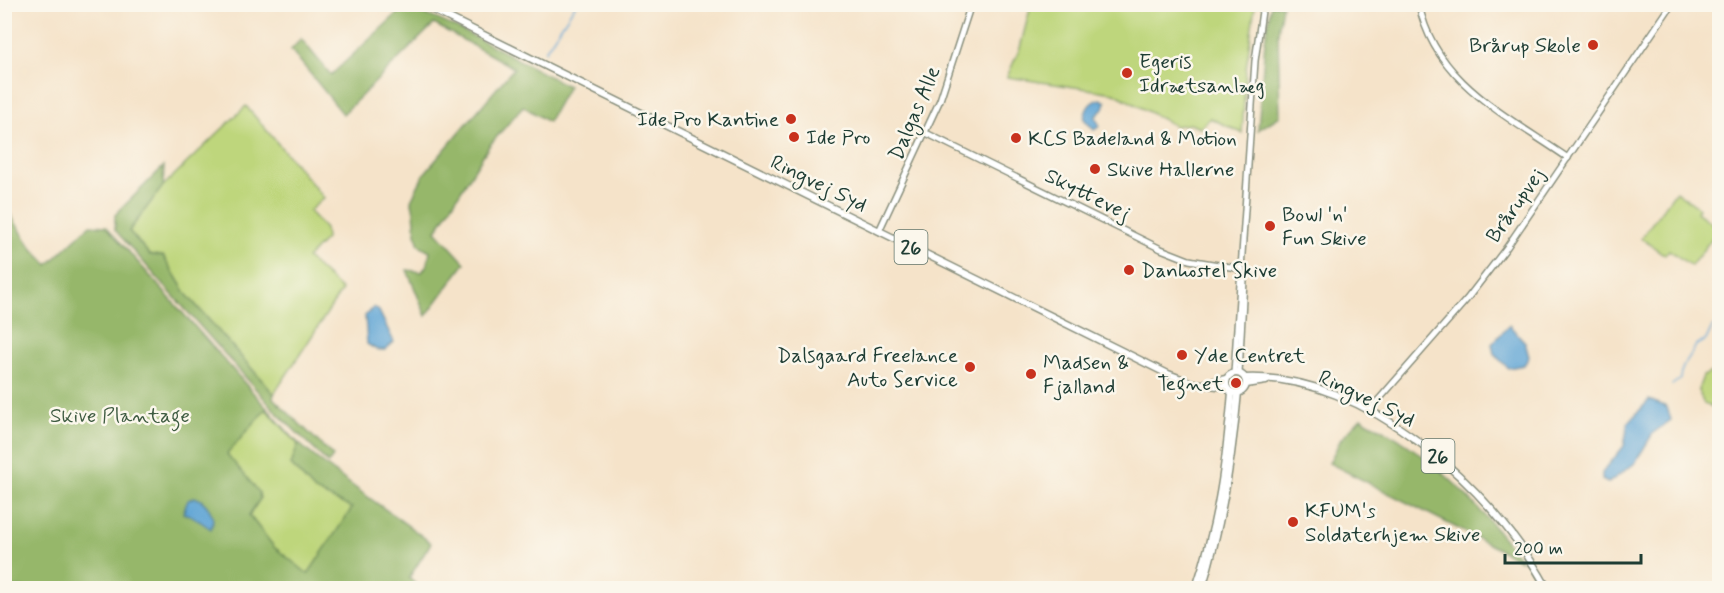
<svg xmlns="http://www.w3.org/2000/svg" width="1724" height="593" font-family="Mynerve,sans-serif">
<rect width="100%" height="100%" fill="#fbf7ec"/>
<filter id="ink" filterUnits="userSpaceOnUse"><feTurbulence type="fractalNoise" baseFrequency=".0167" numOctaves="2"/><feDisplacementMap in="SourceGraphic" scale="12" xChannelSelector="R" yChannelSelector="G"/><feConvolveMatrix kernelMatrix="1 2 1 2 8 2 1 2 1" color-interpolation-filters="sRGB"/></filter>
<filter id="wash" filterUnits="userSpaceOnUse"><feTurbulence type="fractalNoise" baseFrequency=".008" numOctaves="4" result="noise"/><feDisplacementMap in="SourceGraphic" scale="24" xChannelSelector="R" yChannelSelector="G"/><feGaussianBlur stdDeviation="1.35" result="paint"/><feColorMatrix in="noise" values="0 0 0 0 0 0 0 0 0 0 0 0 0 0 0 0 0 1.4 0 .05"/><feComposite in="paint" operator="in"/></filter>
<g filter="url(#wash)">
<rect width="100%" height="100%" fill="#f5e3c9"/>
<!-- green -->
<g fill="#bed67b" stroke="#6e8a58" stroke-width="1.5">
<path d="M1031,5H1255L1246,69L1242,133L1210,118L1200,128L1190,124L1175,126L1114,93L1007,77L1020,48Z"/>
<path d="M246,106L324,198L309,211L325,229L326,239L307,258L342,290L274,394L187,295L163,256L150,255L129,231L163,186Z"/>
<path d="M1676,191L1699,208L1697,212L1719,229L1691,266L1669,250L1665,255L1641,238Z"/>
<path d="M1719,369V410H1717L1704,404L1698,390L1703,376Z"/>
<path d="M266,409L299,445L291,465L315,491L353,508L308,574L274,547L249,515L260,499L227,454Z"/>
</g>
<!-- forest -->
<g fill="#96b76b" stroke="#5a7a50" stroke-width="1.5" fill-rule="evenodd">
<path d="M385,5C427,4 526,66 568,86L548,122L523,106L489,146L436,231L465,263L426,316L407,270L422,272L428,263L430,251L419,245C413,231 417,215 411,200L424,174L514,68L434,24L343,114L291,50L301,39L331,75L399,12Z"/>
<path d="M1271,5H1282L1278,33L1280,116L1258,130L1265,41Z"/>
<path d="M164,166L163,186L129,231L150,255L163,256L187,295L274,394L273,398L333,456L328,463L277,413L115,230V215Z"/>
<path d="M4,205L31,247L48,265L90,225L106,226L295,440C337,478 386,508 431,543L409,578L420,588H5ZM266,409L298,444L291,465L315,491L352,508L308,574L274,547L249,515L260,499L259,492L227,454Z"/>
<path d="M1361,418C1377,427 1394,435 1409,446C1453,476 1489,519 1522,561L1329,463L1341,439Z"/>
</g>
<!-- water -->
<g fill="#60a5d5" stroke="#407184" stroke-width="1.5">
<path d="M1101,99L1106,102L1104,108L1095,117L1100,126L1094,130L1084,119C1086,108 1090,101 1101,99Z"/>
<path d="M374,307L379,311L394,342L385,350H377L367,344L365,316Z"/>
<path d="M1509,325L1525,342L1529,357L1524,365L1508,368L1494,354L1492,344Z"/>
<path d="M1649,400L1667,407L1671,420L1653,433L1635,463L1608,483L1602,480V473L1624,446L1628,423Z"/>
<path d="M195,497C207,502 217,516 211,529L192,516L183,513L188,500Z"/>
</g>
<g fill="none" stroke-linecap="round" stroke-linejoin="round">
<!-- stream -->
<g stroke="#60a5d5" stroke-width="1.5">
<path d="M545,51L576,4"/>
<path d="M1672,385L1680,379C1680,366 1691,357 1696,345L1706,340L1712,327L1720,325"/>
</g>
</g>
</g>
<g filter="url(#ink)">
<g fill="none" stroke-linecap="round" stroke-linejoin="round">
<defs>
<g id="minor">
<path d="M1419,4C1434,82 1508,116 1568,158"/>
<path d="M926,133L1161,249L1189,260L1242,269"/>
<path d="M879,231L940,100L971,4"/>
<path d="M1234,373L1255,61L1263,4"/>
<path d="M1239,373L1244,280L1242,271"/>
<path d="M1368,412L1467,299L1507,247L1672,4"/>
</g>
<g id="major">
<path d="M421,4L1168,374L1192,383L1226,387"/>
<circle cx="1236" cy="383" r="10"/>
<path d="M1245,378C1366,373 1493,488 1547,588"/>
<path d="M1206,383L1226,379"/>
<path d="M1246,384L1266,381"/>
<path d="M1196,588C1219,519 1226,464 1232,392"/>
<path d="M1202,588C1222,524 1232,460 1238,392"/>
</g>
</defs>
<!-- minor casing -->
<use href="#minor" stroke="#8a907e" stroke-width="8"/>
<!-- major casing -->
<use href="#major" stroke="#8a907e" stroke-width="9"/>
<!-- minor -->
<use href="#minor" stroke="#fff" stroke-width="5"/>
<!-- major -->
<use href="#major" stroke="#fff" stroke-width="6"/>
</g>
</g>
<!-- markers -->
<g fill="#c8321e" stroke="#fbf7ec" stroke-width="2">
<circle cx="1593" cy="45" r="6"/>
<circle cx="1127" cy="73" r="6"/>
<circle cx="791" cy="119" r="6"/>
<circle cx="794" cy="137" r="6"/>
<circle cx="1016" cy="138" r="6"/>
<circle cx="1095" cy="169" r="6"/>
<circle cx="1270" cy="226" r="6"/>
<circle cx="1129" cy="270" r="6"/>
<circle cx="1182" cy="355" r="6"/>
<circle cx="970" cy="367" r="6"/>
<circle cx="1031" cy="374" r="6"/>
<circle cx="1236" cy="383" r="6"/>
<circle cx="1293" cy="522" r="6"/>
</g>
<g text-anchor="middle" stroke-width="5" stroke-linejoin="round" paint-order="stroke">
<!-- shield labels -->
<g fill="#fbf7ec" stroke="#61756b" stroke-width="1.5">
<rect x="894.5" y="230" width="33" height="34" rx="4.5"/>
<rect x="1421.5" y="439" width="33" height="34" rx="4.5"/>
</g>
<g font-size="20" font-weight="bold" fill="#1f3d34">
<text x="911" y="254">26</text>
<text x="1438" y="463">26</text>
</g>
<!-- poi labels -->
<g font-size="21" fill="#1f3d34" stroke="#fbf7ec" text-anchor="start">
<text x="1581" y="52" text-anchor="end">Brårup Skole</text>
<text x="1139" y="68">Egeris<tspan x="1139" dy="24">Idrætsanlæg</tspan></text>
<text x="779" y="126" text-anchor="end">Ide Pro Kantine</text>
<text x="806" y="144">Ide Pro</text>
<text x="1028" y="145">KCS Badeland &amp; Motion</text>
<text x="1107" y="176">Skive Hallerne</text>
<text x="1282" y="221">Bowl 'n'<tspan x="1282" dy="24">Fun Skive</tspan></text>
<text x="1141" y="277">Danhostel Skive</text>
<text x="958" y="362" text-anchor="end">Dalsgaard Freelance<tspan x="958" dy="24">Auto Service</tspan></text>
<text x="1194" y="362">Yde Centret</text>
<text x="1043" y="369">Madsen &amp;<tspan x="1043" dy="24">Fjalland</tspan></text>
<text x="1224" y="390" text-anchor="end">Tegnet</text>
<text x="1305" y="517">KFUM's<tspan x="1305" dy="24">Soldaterhjem Skive</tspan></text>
</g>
<!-- street labels -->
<g font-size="21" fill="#1f3d34" stroke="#fbf7ec">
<text transform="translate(914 113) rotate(-67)" y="7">Dalgas Alle</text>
<text transform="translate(819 183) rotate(26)" y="7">Ringvej Syd</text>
<text transform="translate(1088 194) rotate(26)" y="7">Skyttevej</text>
<text transform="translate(1515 205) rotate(-55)" y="7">Brårupvej</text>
<text transform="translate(1367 398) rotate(26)" y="7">Ringvej Syd</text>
</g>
<!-- park labels -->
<g font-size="21" fill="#3f5c42" stroke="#fbf7ec">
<text x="120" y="422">Skive Plantage</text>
</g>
</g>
<!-- margin -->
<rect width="1724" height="593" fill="none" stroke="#fbf7ec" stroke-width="24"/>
<!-- scale -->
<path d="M1505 554v9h136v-9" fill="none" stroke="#1f3d34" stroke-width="3"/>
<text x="1514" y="554" font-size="18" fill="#1f3d34" stroke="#fbf7ec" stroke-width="4.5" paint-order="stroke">200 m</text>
</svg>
